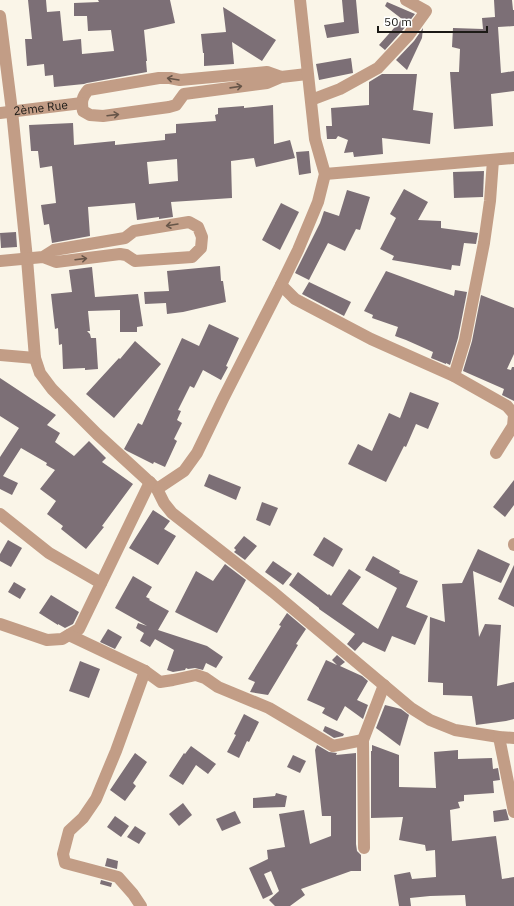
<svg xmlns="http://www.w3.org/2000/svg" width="514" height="906" font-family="'IBM Plex Sans',sans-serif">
<rect width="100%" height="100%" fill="#faf5e8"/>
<!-- building -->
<g fill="#7c6f76" fill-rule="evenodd">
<path d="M28,0H46L47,12L60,11L63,41L81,39L82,54L114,51L111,30L88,31L87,16H74V3L99,2L98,0H170L175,23L144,30L147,61H146L147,72L87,83L84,84L54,87L53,75L45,76L44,64L27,66L25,39H32Z"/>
<path d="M342,0H356L359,33L327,38L324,25L344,22Z"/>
<path d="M494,0H512L513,10H514V26L498,27L501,73L514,71V91L491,94L493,126L454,129L450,72H459L460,49L452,47L453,28L483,29L482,18L495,17Z"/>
<path d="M387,2L415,14L402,31L385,50L379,45L402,19L385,6Z"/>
<path d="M223,7L276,40L262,61L232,42L234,64L204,66V53H203L201,34L226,32Z"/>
<path d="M423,28L422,38L407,70L396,60L414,41Z"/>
<path d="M351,58L353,73L319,80L316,64Z"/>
<path d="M382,74H417L413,110L433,113L430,144L382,138L383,154L354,157L353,152L344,153L348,140L338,136L336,139H327L326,126H332L331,108L369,105V82Z"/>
<path d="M273,105L274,144L290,140L295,158L256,167L254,158L231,161L232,198L171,202L173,217L159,219V217L137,220L135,203L88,207L90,236L52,243L49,224L44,225L41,205L56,203L52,166L40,168L38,151H31L29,125L73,123L74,145L115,141V145L165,140V134L176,133V124L216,121L215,115L218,114V108L244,106V108ZM177,159L178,181L149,184L147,162Z"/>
<path d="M309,151L311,173L299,175L296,152Z"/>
<path d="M484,171L483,197L454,198L453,172Z"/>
<path d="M404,189L428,202L418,220L441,221V228L478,233L476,244L464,243L460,266L452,265L451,270L392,260L394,256L380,249L396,218L390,214Z"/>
<path d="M347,190L370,197L360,230L356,229L345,251L328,243L309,280L295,273L320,223L324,211L339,216Z"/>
<path d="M281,203L299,212L280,250L262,240Z"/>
<path d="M16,232L17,247L1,248L0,233Z"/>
<path d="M220,266L221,281H223L226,302L183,312L167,314L166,303L145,304L144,292L169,291L167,271Z"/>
<path d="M92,267L95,297L138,294L143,326L137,327V332H120V310L88,311L90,331H87L90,334L91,338H96L98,369L85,370V368L63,369L62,344L59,345L58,328L55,329L51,294L72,292L69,270Z"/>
<path d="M386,271L454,296L455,290L467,292L458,338L450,365L446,363V364L431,358L433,352L406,340L395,336L398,327L372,318L373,315L364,311Z"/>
<path d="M309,282L351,302L344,316L302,294Z"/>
<path d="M481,295L514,308V354L507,369L511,370L512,367H514V401L502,395L504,389L463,371L472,341Z"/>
<path d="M209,324L239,338L226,366L228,367L221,380L203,370L194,388L190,386L178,410L181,411L177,420L182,423L174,439L177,441L165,467L154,462L153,464L127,451L124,449L138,423L142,425L182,338L199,346Z"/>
<path d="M135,341L161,364L114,418L86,394L119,358L120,359Z"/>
<path d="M0,378L56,415L47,425L60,433L55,442L74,456L89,441L106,458L102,462L133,484L102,526L104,527L86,549L61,529L63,526L47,514L56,501L40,489L55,470L46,465L47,463L21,448L3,476L18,483L12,495L0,489V457L19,428L0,416Z"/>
<path d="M410,392L439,403L428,429L416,424L406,447L404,446L386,482L348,464L358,444L372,451L389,413L400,418Z"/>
<path d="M209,474L241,487L236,500L204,486Z"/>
<path d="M514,480V505L505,517L493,507Z"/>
<path d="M262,502L278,508L270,526L256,520Z"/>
<path d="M153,510L170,521L164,529L176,536L158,565L129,548Z"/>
<path d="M244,536L257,546L245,560L234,552L236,550L234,548Z"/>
<path d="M324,537L343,549L333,567L313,555Z"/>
<path d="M8,540L22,548L11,567L0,561V554Z"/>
<path d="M478,549L510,564L501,583L473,571L479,637L485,624L501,625L497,686L514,682V719L506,721L476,725L472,696L443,695V683L428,682L430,617L445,622L442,584L462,583Z"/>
<path d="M373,556L400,571L399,573L418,581L406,607L428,616L415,645L392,636L385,652L363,642L355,651L347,644L355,634L319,609V608L289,585L298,572L328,595L329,594L331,596L349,569L361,577L342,604L378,629L397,588L365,570Z"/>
<path d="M273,561L292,574L283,585L265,572Z"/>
<path d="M225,564L246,580L217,633L175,612L196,571L213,581Z"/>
<path d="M514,565V607L498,599Z"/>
<path d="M133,576L152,587L146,597L150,599L149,600L169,611L158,630L207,646L223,657L216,668L206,663L203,670L195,668L188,669L186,668L185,670L173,672L167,670L174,650L155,639L150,647L140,641L144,633L136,628L138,623L147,626L115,608Z"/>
<path d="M14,582L26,589L20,599L8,592Z"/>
<path d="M51,595L79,612L73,624L65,628L58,624V625L39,613Z"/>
<path d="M287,613L306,629L296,644L298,645L268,695L250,692L255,682L248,679L281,626L279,625Z"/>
<path d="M108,629L122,637L115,649L100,642Z"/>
<path d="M337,655L345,662L340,666L362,676L368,681L357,700L368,705L363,719L345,706L337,721L322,713L325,708L307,700L326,660L337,665L332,660Z"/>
<path d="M80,661L100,669L89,698L69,691Z"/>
<path d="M385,705L401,709L409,715L400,746L376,728Z"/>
<path d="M244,714L259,722L249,742L247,741L239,758L227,752L236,735L234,734Z"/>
<path d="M325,726L344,734L343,736L334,738L323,731Z"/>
<path d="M317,745L329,752L337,753L336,755L356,753V844L357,851L361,855V871H351L301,889L305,895L290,906H275L269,900L279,891L271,871L264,874L273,894L263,899L249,868L268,859L267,850L285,847L279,814L304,810L310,844L331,836V816H322L315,750Z"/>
<path d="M372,745L399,755V787L436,788L434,752L458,750V759L492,758L493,769L498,768L500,780L493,781L494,793L464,795V801L458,802L460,808L450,810L452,841L496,836L502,879L514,877V906H466L465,895L430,896L410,898L411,906H399L394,875L410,872L412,879L436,877L435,850L426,851L425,845L399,840L403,817L371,818V751H372Z"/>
<path d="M191,746L216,764L208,774L196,765L183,785L169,776L184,753L185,754Z"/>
<path d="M135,753L147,762L133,783L136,786L125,801L110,790Z"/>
<path d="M293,755L306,761L300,773L287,767Z"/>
<path d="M276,793L287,796L285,807L253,808V798L275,796Z"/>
<path d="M183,803L192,815L179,826L169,814Z"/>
<path d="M506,809L509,820L494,822L493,811Z"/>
<path d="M235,811L241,823L222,831L216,819Z"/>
<path d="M115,816L129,826L121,837L107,827Z"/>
<path d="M135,826L146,833L139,844L127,837Z"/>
<path d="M107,858L118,861L117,869L105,866Z"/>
<path d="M101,880L112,883L111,887L100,884Z"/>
</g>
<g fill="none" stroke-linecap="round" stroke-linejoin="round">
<!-- street -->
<g stroke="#c29d86" stroke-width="12">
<path d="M0,16L12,111L27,259L35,358L40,373L52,389L97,434L157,489L164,503L172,513L273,592L411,708L430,720L455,730L499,737L514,738"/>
<path d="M281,77L267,72L180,80L170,78H159L88,90C82,97 81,102 83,111L90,115L103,116L169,107L176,105L184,94L267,83L281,77L307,74"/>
<path d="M311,100L340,89L378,68L408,36L426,11L406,0"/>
<path id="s1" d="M0,113L82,103"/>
<path d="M325,174L514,158"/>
<path d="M0,261L43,257L56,262L120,254L126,255L135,261L192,257L201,248L202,237L198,227L189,222L134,231L125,238L54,250L43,257"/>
<path d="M281,285L295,299L371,339L454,376L507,406L514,414"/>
<path d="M0,355L35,358"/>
<path d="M454,376L465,340L484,243L490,201L493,160"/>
<path d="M496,453L513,426L514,415"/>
<path d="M157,489L184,471L197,453L223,399L281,285L298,250L318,202L325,174L315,139L300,0"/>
<path d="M0,514L49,553L101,583"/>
<path d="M514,544V545"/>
<path d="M0,624L47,640L62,639L79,629L150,482"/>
<path d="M69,635L145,671L160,682L173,680L196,675L205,678L218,687L269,708L333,746L363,740"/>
<path d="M499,737L514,812"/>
<path d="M364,848L363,740L384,685"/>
<path d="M141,906L133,894L118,877L65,863L63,854L69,831L83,818L96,799L116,751L145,671"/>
</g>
</g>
<!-- one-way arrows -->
<defs><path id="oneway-shaft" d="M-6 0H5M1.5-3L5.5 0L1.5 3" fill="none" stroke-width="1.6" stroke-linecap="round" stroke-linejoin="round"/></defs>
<g stroke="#675548">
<use href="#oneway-shaft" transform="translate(173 79) rotate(-171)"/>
<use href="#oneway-shaft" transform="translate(236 87) rotate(-8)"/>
<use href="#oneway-shaft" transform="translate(113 115) rotate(-7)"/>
<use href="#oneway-shaft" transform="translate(172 225) rotate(171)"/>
<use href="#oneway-shaft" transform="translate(81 259) rotate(-7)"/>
</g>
<g text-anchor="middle" stroke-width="3" stroke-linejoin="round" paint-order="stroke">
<!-- street labels -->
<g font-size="12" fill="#1c1a16" stroke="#fff">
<text dy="4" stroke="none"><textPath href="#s1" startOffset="41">2ème Rue</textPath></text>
</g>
</g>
<!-- scale -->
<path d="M378 26v6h109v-6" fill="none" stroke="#1c1a16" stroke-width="2"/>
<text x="384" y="26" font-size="12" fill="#1c1a16" stroke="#ffffff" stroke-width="3" paint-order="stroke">50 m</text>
</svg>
